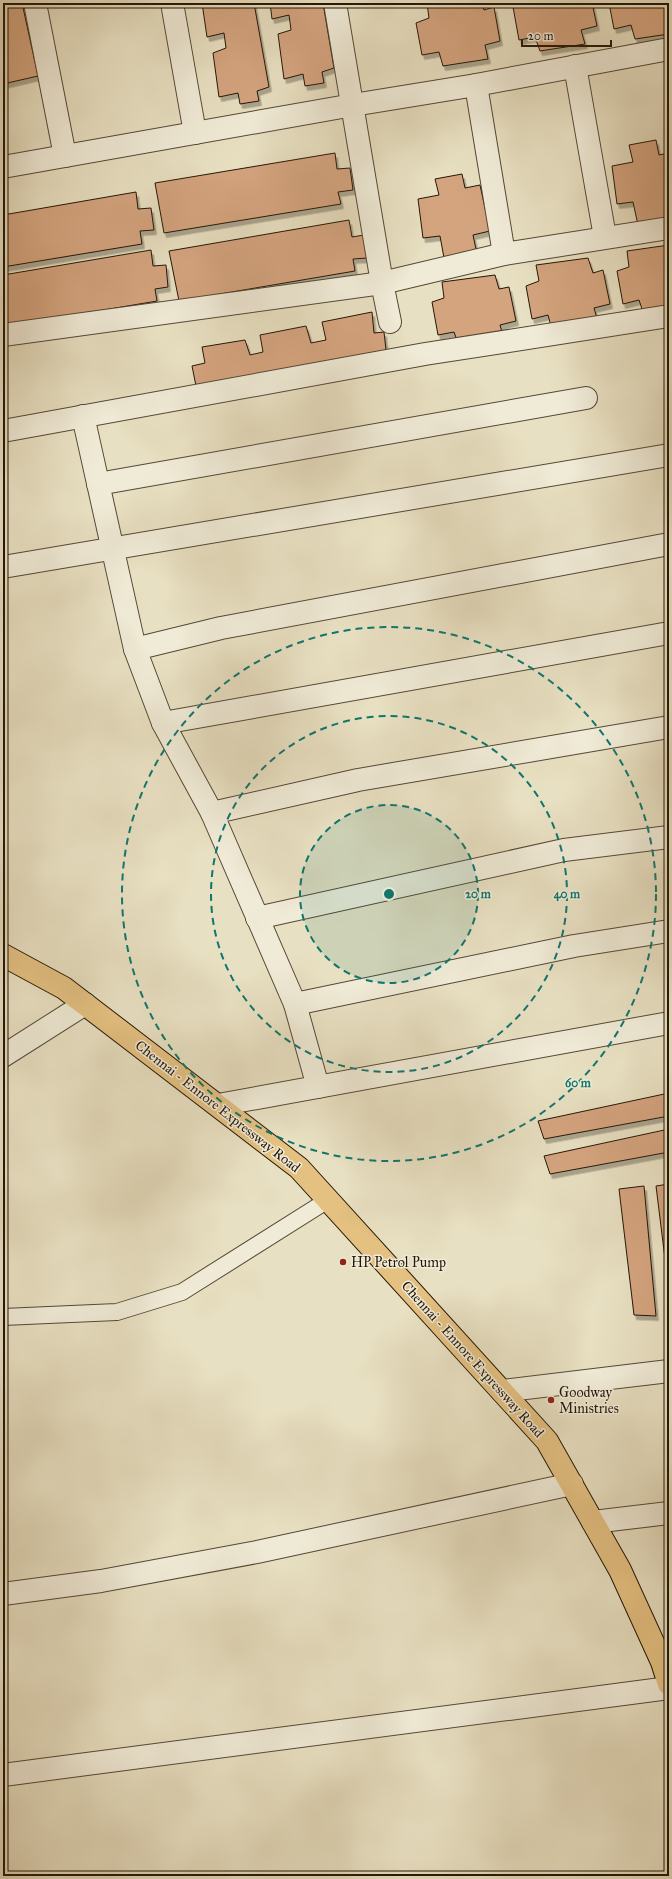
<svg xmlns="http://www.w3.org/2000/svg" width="672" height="1879" font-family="'IM FELL Great Primer',serif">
<defs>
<filter id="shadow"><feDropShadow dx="2.5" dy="4.5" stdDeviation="0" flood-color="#0004"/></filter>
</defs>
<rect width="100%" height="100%" fill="#e8e0c2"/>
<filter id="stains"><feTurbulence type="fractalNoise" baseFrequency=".005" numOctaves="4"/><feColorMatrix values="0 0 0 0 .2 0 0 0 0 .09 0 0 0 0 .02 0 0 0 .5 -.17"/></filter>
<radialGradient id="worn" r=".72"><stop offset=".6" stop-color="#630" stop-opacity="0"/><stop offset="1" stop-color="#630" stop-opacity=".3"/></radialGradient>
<!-- building -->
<g fill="#d4a47f" stroke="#241607" filter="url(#shadow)">
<path d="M3,3H22L38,76L3,84Z"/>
<path d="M202,3H254L269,87L257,91L259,101L240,104L238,93L219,97L213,53L226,48L224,33L207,37Z"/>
<path d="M270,3H323L334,68L322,72L324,83L305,86L303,74L284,79L278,34L291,30L289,15L272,19Z"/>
<path d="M427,3H482L484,10L494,7L500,41L485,45L488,59L443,66L439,52L422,55L416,23L429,18Z"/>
<path d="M525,3H592L597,26L581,30L585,44L540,51L535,37L519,40L513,7Z"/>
<path d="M609,3H669V34L635,39L631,25L614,29Z"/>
<path d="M656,140L659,155L669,153V201H667L669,220L638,225L633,202L617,204L612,166L633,162L629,145Z"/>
<path d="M335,153L337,169L350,168L353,190L338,192L341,204L164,233L155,183Z"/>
<path d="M462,174L465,188L480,185L490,231L473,235L477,254L444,258L440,236L423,238L418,199L439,195L435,179Z"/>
<path d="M136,192L138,209L151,208L154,230L140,231L142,244L3,267V215Z"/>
<path d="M349,220L352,237L364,235L367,258L353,259L355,271L179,301L169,251Z"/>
<path d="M669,245V311L644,315L639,300L623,304L617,271L629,267L627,251Z"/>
<path d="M151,250L153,266L166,265L168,287L155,289L157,301L3,327V275Z"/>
<path d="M588,258L593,273L603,270L610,304L594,308L598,322L552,330L548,315L532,319L526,286L539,281L536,265Z"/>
<path d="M495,275L499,289L509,287L516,321L500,325L504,339L459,346L454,332L438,335L432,302L444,298L442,282Z"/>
<path d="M372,312L374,333L384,332L386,350L196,386L192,366L205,363L202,347L245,340L250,355L263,352L260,335L306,326L311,343L326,340L322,322Z"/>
<path d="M669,1093V1116L544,1139L538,1121Z"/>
<path d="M669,1129V1152L550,1174L544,1156Z"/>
<path d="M669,1184V1291L656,1186Z"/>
<path d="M644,1186L656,1316L634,1315L619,1189Z"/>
</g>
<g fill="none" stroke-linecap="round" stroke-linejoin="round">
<defs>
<path id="service" d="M3,1317L117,1312L182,1292L328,1200"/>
<g id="minor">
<path d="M35,3L65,156"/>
<path d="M172,3L195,133"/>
<path d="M335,3L382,283L390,322"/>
<path d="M575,66L605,237"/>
<path d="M476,85L504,254"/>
<path d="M3,167L353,105L476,85L669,49"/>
<path d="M3,335L382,283L504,254L669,228"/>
<path d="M83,416L135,649L163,723L212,813"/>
<path d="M3,431L425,354L669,316"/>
<path d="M98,484L586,398"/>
<path d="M3,567L669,455"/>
<path d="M135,649L221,628L669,544"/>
<path d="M163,723L669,633"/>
<path d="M257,918L564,850L669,837"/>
<path d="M295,1004L574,946L669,931"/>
<path d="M3,1056L85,1004"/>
<path d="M318,1087L295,1004L212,813L358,780L669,727"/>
<path d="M218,1105L669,1023"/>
<path d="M502,1391L669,1371"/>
<path d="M593,1522L669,1513"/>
<path d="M3,1594L101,1581L257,1552L572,1484"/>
<path d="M3,1775L669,1688"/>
</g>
<path id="primary" d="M3,955L64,988L299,1168L547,1441L620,1570L662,1662L669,1684"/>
</defs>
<!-- service casing -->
<use href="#service" stroke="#554836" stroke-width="18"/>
<!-- minor casing -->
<use href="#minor" stroke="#554836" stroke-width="24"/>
<!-- primary casing -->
<use href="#primary" stroke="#241607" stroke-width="24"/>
<!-- service -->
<use href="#service" stroke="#f0ebd7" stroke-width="16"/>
<!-- minor -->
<use href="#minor" stroke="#f0ebd7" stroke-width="22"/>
<!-- primary -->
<use href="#primary" stroke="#e4c081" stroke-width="22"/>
</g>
<!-- distance rings -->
<circle cx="389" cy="894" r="89" fill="#0f766e" fill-opacity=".12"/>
<g fill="none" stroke="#0f766e" stroke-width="2" stroke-dasharray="7 5">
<circle cx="389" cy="894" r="89"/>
<circle cx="389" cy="894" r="178"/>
<circle cx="389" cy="894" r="267"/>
</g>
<!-- markers -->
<g fill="#8f2418" stroke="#f0ebd7" stroke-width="1.5">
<circle cx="343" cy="1262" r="4"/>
<circle cx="551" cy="1400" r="4"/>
</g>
<g text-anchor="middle" stroke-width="3" stroke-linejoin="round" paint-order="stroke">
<!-- street labels -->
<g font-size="14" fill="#241607" stroke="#f0ebd7">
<text transform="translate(218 1106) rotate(38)" y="5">Chennai - Ennore Expressway Road</text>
<text transform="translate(473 1359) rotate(48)" y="5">Chennai - Ennore Expressway Road</text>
</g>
<!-- poi labels -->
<g font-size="14" fill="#241607" stroke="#f0ebd7" text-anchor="start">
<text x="351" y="1267">HP Petrol Pump</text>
<text x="559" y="1397">Goodway<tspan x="559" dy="16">Ministries</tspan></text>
</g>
</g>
<circle cx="389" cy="894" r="6" fill="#0f766e" stroke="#f0ebd7" stroke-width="2"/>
<g font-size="12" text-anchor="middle" font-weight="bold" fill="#0f766e" stroke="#f0ebd7" stroke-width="3" stroke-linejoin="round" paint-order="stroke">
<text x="478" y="898">20 m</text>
<text x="567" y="898">40 m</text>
<text x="578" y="1087">60 m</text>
</g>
<!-- margin -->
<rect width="672" height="1879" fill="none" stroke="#e8e0c2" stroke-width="16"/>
<rect x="4" y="4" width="664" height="1871" fill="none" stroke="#241607" stroke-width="2"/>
<rect x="8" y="8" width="656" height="1863" fill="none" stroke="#241607"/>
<!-- scale -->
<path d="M522 40v6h89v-6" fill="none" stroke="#241607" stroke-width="2"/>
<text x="528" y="40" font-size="12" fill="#241607" stroke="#f0ebd7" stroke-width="3" paint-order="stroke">20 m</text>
<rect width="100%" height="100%" filter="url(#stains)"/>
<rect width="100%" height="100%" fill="url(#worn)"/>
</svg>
